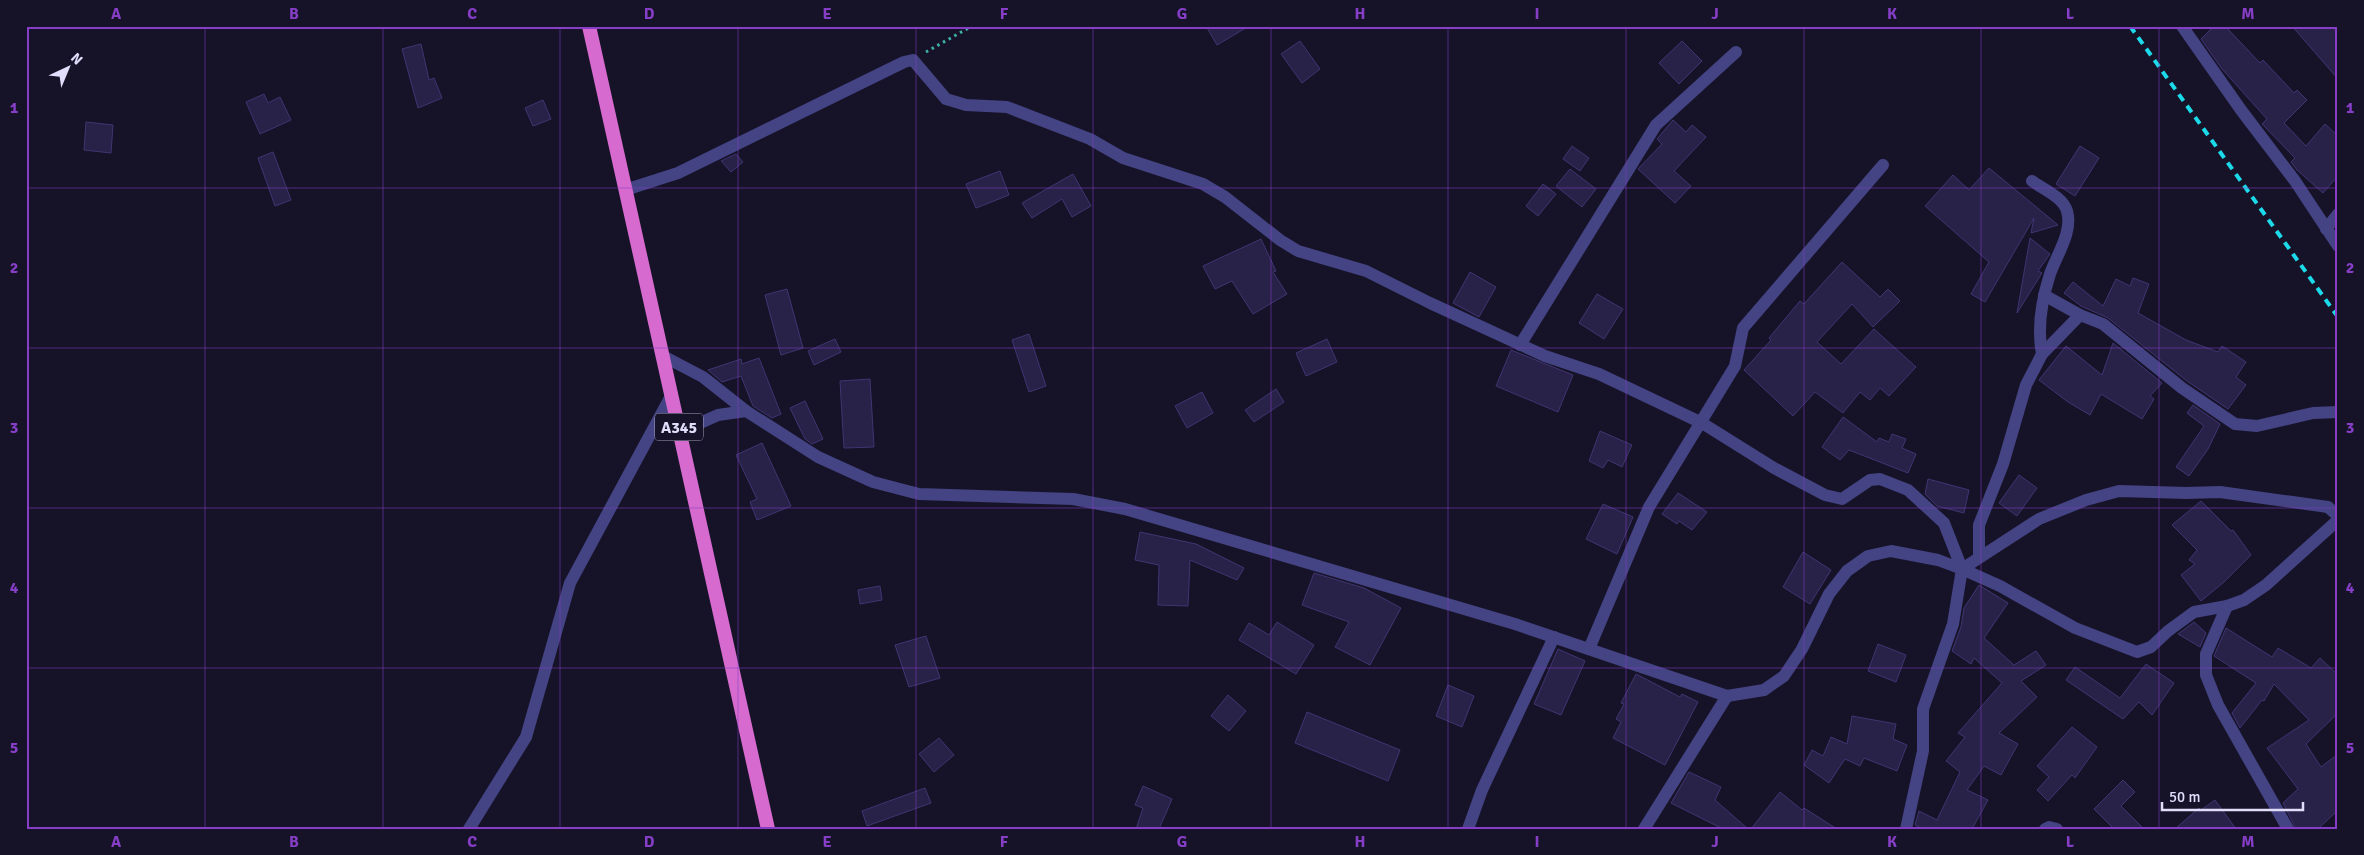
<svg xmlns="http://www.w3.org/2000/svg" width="2364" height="855" font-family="Signika,sans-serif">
<rect width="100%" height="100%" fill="#161329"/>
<!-- building -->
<g fill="#282148" stroke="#403572">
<path d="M1206,26H1249L1217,45Z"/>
<path d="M2214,26H2225L2260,63L2263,60L2294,93L2297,90L2307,100L2284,123L2306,146L2325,124L2338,136V176L2323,193L2297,170L2291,162L2295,158L2262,124L2267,119L2222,69L2201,39Z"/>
<path d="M2292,26H2332L2338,33V79Z"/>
<path d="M1300,41L1320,69L1302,83L1281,54Z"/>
<path d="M1682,41L1702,61L1679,84L1659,63Z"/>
<path d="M421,44L429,80L434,78L442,98L418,108L402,49Z"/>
<path d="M264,94L268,103L280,97L291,120L260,134L246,102Z"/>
<path d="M543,100L551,119L533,126L525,108Z"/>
<path d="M1673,120L1686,132L1692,125L1706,137L1674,171L1691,186L1675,203L1638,169L1662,144L1657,139Z"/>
<path d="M86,122L113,125L111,153L84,150Z"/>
<path d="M1572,146L1589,158L1580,171L1563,159Z"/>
<path d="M2080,146L2099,158L2075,196L2056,184Z"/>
<path d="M273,152L291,200L275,206L258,158Z"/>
<path d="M736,154L743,162L731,172L721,161Z"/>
<path d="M1989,168L2058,225L2031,233L2034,218L1985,302L1971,294L1989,262L1925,206L1953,175L1969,190Z"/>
<path d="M1570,169L1596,189L1582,207L1556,186Z"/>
<path d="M1000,171L1009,195L976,208L966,184Z"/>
<path d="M1073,174L1091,206L1072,217L1062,199L1032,218L1022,203Z"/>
<path d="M1543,184L1556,194L1538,216L1526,206Z"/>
<path d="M2030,238L2050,254L2038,271L2042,273L2017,313Z"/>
<path d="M1261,239L1276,271L1273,272L1287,294L1253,314L1232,281L1215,289L1203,266Z"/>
<path d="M1842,262L1880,297L1888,289L1900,301L1873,327L1852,304L1817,342L1841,364L1874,329L1916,367L1889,396L1880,388L1870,400L1860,392L1843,413L1815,392L1793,416L1744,370L1771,340L1769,338L1800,301L1804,304Z"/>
<path d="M1470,272L1496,287L1479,317L1453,303Z"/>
<path d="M2133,278L2149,284L2138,313L2186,340L2218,352L2222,346L2246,362L2236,377L2246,385L2228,409L2187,381L2108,318L2081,306L2064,293L2073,282L2103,306L2116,279L2130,286Z"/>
<path d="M787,289L803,348L781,355L765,295Z"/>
<path d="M1597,294L1623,309L1604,339L1579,323Z"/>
<path d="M1029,334L1046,386L1029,392L1012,340Z"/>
<path d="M835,339L841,352L814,365L808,351Z"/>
<path d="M1327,339L1337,362L1306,376L1296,353Z"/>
<path d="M2113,343L2162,383L2150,396L2154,399L2142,419L2101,394L2090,415L2068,402L2039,380L2066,346L2102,375Z"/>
<path d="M1511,350L1573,375L1558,412L1496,386Z"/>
<path d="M759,358L781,414L772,418L753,406L741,376L722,382L708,370L741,359L742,364Z"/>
<path d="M870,379L874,447L844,448L840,381Z"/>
<path d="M1276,389L1284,402L1254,422L1245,410Z"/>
<path d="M1202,392L1213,413L1187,428L1175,406Z"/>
<path d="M805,401L823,439L812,444L805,439L790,408Z"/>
<path d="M2193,405L2220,424L2208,449L2189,476L2176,467L2204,426L2187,413Z"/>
<path d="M1843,417L1877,442L1879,438L1889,442L1892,434L1906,439L1902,448L1916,454L1908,473L1849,450L1840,460L1822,447Z"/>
<path d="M1600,431L1632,445L1622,467L1608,460L1603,468L1589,461Z"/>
<path d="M762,443L791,506L757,520L750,502L757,499L736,455Z"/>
<path d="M2019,475L2037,488L2017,516L1999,503Z"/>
<path d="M1928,479L1969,490L1964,513L1937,506L1925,494Z"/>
<path d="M1678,493L1707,512L1692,530L1679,521L1677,524L1662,514Z"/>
<path d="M2201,501L2231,531L2233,530L2251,555L2224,582L2201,601L2181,575L2195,564L2189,560L2197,550L2172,525Z"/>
<path d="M1603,504L1633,517L1617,554L1586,539Z"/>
<path d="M1140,532L1196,544L1244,568L1237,580L1190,560L1188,606L1158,605L1159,565L1135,560Z"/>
<path d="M1803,552L1831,570L1810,604L1783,587Z"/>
<path d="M1314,573L1364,588L1401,608L1370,665L1335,647L1349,622L1302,605Z"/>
<path d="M1979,585L2008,603L1984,638L2014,665L2036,651L2046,665L2021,681L2037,697L1999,733L2018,744L2001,775L1984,766L1967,790L1988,800L1972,829H1923L1915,825L1919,811L1937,820L1960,772L1946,761L1965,737L1958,733L2002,683L1974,658L1971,664L1952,651L1961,627L1964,608Z"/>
<path d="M880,586L882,600L860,604L858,590Z"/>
<path d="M1277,622L1314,645L1296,674L1239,640L1249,623L1269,635Z"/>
<path d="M2194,622L2206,633L2200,647L2178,634Z"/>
<path d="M2226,628L2272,657L2278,648L2311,668L2320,658L2338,675V713L2306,744L2321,767L2338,754V810L2318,829H2296L2283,803L2298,789L2267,748L2309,720L2274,684L2264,701L2262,700L2240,728L2232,713L2256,683L2214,656Z"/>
<path d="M926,636L940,678L909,687L895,645Z"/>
<path d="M1878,644L1906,655L1896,682L1868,671Z"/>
<path d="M1558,649L1585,661L1561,715L1534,704Z"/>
<path d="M2146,664L2174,683L2152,715L2139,702L2123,719L2066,680L2075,667L2120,698Z"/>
<path d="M1636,674L1680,697L1682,694L1698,702L1665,765L1613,738L1621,722L1616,719L1624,704L1621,703Z"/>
<path d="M1448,685L1474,696L1462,727L1436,716Z"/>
<path d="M1228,695L1246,711L1229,731L1211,716Z"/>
<path d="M1307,712L1400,750L1388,781L1295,743Z"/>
<path d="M1852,716L1896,724L1893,739L1907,745L1897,771L1864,758L1860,766L1845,759L1829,783L1804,765L1812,750L1823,756L1831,737L1847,744Z"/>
<path d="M2072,727L2097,747L2075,778L2072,775L2048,801L2037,790L2049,777L2037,766Z"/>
<path d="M939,738L954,755L934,772L919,754Z"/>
<path d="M1689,772L1721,787L1715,800L1748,829H1723L1671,803Z"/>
<path d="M2123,780L2135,792L2121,806L2144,829H2114L2094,809Z"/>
<path d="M1143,786L1172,799L1159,829H1136L1143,808L1135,805Z"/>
<path d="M925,788L931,803L867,826L862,811Z"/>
<path d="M1780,792L1802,810L1804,808L1837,829H1751Z"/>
<path d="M2215,800L2236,829H2175L2199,808L2201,810Z"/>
</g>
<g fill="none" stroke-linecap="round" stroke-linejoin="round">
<!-- path -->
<path stroke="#3db1a7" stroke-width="3" stroke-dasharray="2.5 4" stroke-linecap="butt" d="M926,52L972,26"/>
<!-- minor -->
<g stroke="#444383" stroke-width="12">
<path d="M2182,26L2241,110L2295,181L2338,246"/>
<path d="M2032,181C2043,189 2063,197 2067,211C2073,232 2057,254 2050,274C2042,299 2037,328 2042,354"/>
<path d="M625,190L678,173L904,62L913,60L946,99L966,105L1007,107L1090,139L1123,158L1203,184L1225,197L1280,240L1298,251L1366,271L1430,303L1545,356L1599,374L1702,423L1774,468L1825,495L1842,499L1870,480L1880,479L1908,490L1944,523L1962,569L1953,624L1923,709V751L1906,829"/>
<path d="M2326,229L2338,214"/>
<path d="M2044,295L2080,315L2103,324L2182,388L2235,424L2257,426L2313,413L2338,412"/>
<path d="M1520,345L1656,125L1736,52"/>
<path d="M663,356L703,377L746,411L818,457L873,482L919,494L1073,499L1125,509L1515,624L1727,696L1764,690L1784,676L1802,649L1829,594L1847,571L1868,556L1891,551L1938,560L1962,569L2039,519L2086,500L2119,491L2186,493L2220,492L2328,507L2338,516"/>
<path d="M680,432L718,415L746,411"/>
<path d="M1979,557V525L2003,464L2026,385L2042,354L2080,315"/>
<path d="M1962,569L2000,586L2075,628L2137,652L2151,647L2168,631L2194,612L2227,606L2244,600L2266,585L2338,520"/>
<path d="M2227,606L2206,654V675L2218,705L2288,829"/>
<path d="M1589,649L1649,507L1735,366L1743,328L1883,165"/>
<path d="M469,829L526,737L570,583L672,394"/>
<path d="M1468,829L1482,790L1554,637"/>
<path d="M1644,829L1727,696"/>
<path d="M2045,829L2049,827L2057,829"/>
</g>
<!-- trunk -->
<path stroke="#d76ace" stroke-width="14" d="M589,26L768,829"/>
<!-- rail -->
<path stroke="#1cdae9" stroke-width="4" stroke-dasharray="8 6" stroke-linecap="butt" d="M2130,26L2338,317"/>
</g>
<!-- grid -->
<path fill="none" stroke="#853ec5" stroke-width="1" stroke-opacity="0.55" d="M205,26V829M383,26V829M560,26V829M738,26V829M916,26V829M1093,26V829M1271,26V829M1448,26V829M1626,26V829M1804,26V829M1981,26V829M2159,26V829M26,188H2338M26,348H2338M26,508H2338M26,668H2338"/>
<g text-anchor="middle" stroke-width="5" stroke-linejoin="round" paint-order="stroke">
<!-- shield labels -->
<rect fill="#161329" stroke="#a4a1bd" stroke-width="1" x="655" y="413.5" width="48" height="27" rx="4"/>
<g font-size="16" font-weight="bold" fill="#e1defc">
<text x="679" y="433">A345</text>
</g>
</g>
<!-- border -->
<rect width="2364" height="855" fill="none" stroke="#161329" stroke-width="55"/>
<!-- north arrow -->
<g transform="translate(68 68) rotate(44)" stroke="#161329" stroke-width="4" paint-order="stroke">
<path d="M0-4L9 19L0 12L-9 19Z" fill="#e1defc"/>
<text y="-8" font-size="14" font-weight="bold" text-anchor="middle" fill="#e1defc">N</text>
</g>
<!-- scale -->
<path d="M2162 802v8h141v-8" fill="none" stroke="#e1defc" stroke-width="2.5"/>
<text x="2169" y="802" font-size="15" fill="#e1defc" stroke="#161329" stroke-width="4" paint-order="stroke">50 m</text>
<rect x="28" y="28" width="2308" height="800" fill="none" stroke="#853ec5" stroke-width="2"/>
<g font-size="16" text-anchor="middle" font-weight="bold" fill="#853ec5">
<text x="116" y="19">A</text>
<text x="294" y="19">B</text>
<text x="472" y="19">C</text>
<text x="649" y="19">D</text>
<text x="827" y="19">E</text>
<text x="1004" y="19">F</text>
<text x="1182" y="19">G</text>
<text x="1360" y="19">H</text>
<text x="1537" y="19">I</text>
<text x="1715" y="19">J</text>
<text x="1892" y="19">K</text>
<text x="2070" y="19">L</text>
<text x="2248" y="19">M</text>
<text x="14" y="113">1</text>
<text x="2350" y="113">1</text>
<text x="14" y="273">2</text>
<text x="2350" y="273">2</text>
<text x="14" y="433">3</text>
<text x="2350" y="433">3</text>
<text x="14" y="593">4</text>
<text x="2350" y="593">4</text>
<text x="14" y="753">5</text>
<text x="2350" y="753">5</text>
<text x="116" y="847">A</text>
<text x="294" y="847">B</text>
<text x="472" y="847">C</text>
<text x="649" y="847">D</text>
<text x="827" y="847">E</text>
<text x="1004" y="847">F</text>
<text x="1182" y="847">G</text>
<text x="1360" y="847">H</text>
<text x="1537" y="847">I</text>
<text x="1715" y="847">J</text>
<text x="1892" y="847">K</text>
<text x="2070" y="847">L</text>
<text x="2248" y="847">M</text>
</g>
</svg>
